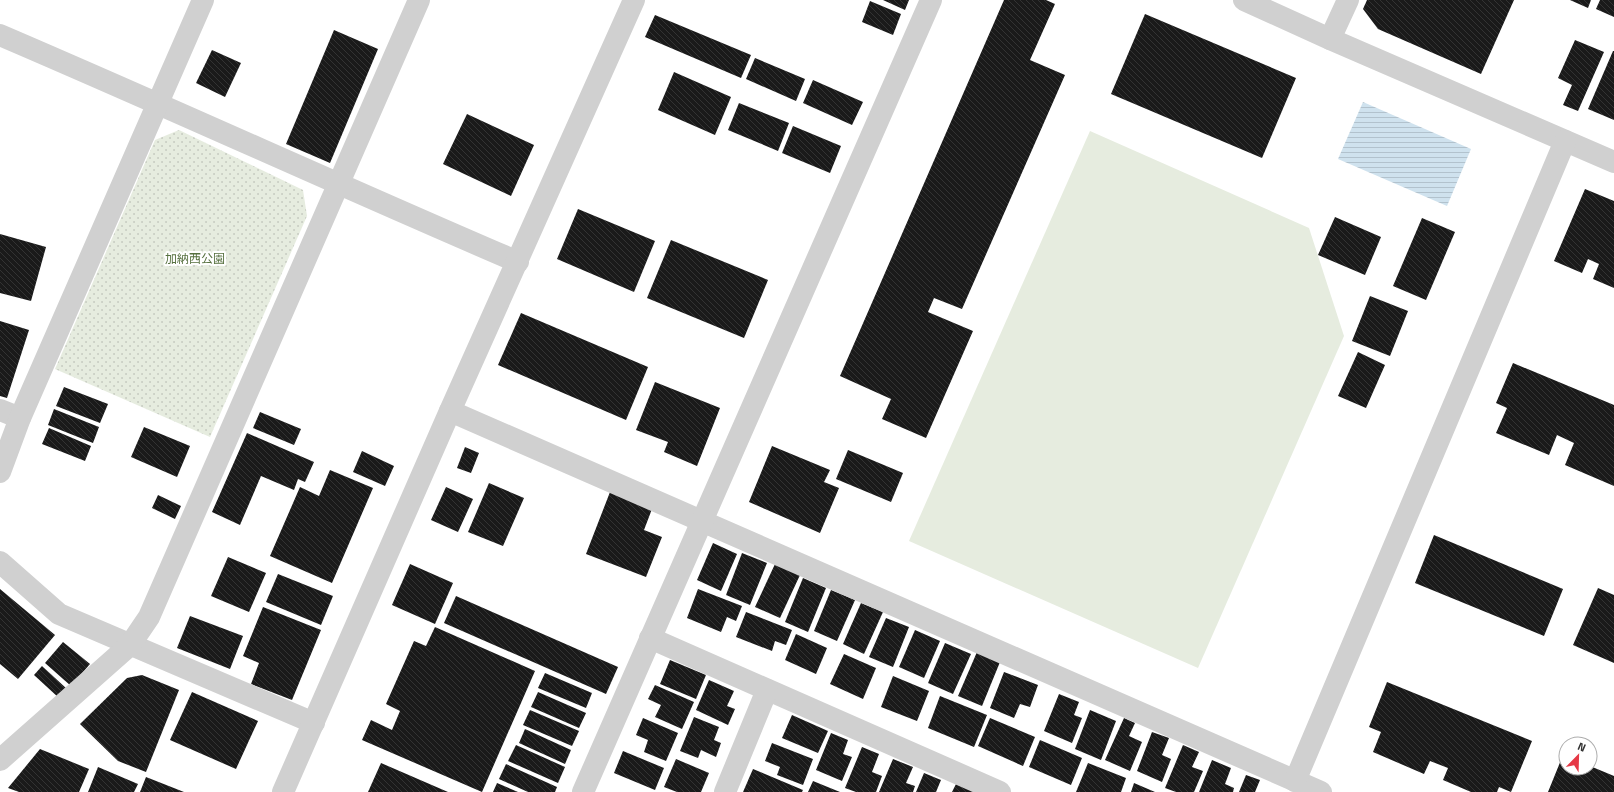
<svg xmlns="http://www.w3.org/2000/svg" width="1614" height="792" font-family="'Titillium Web','Noto Sans JP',sans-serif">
<defs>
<pattern id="park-dots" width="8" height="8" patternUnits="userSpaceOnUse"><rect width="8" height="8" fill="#e6ecdf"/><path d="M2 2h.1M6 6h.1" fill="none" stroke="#c6cbc0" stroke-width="1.8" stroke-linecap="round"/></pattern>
<pattern id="water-rules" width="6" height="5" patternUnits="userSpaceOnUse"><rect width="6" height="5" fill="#cfe2ee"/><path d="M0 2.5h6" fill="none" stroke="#b2c2cd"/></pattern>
<pattern id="building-back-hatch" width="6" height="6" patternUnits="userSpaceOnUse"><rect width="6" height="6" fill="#1a1a1a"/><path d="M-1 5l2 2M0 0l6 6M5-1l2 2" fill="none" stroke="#333"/></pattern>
</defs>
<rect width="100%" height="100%" fill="#fff"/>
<!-- green -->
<path fill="#e6ecdf" d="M1090,131L1309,228L1344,336L1198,668L909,541Z"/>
<!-- park -->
<path fill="url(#park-dots)" d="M179,130L303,190L307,216L210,437L55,369L155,140Z"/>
<!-- water -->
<path fill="url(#water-rules)" d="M1363,102L1471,149L1447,206L1338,159Z"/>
<!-- building -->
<g fill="url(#building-back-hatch)">
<path d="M883,0H909L905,10Z"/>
<path d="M1004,0H1046L1055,4L1030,60L1065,75L962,309L934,298L928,312L973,331L926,438L882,419L891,399L840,376Z"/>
<path d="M1367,0H1514L1481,74L1378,29L1363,9Z"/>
<path d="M1570,0H1591L1588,8Z"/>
<path d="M1600,0H1614V17L1596,9Z"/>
<path d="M870,1L901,14L893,35L862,22Z"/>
<path d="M1145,14L1296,78L1262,158L1111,94Z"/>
<path d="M655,15L751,55L741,78L645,37Z"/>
<path d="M334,30L378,49L330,163L286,144Z"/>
<path d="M1575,40L1604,52L1578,111L1563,105L1572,85L1558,78Z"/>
<path d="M212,50L241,63L225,97L196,83Z"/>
<path d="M1613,51H1614V120L1588,109Z"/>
<path d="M755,58L805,79L796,101L746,79Z"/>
<path d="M674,72L731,97L715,135L658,110Z"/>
<path d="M813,80L863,102L852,125L803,103Z"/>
<path d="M739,103L789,123L778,151L728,130Z"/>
<path d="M467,114L534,145L511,196L443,164Z"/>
<path d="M793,126L841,146L830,173L782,153Z"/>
<path d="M1585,189L1614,201V288L1593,279L1599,264L1588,259L1582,273L1554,261Z"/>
<path d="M578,209L655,241L634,292L557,259Z"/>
<path d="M1335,217L1381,237L1365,275L1318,255Z"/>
<path d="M1422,218L1455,232L1426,300L1393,286Z"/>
<path d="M0,234L46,247L31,301L0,293Z"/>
<path d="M671,240L768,280L744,338L647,298Z"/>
<path d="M1370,296L1408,311L1390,356L1352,341Z"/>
<path d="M521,313L648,367L626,420L498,365Z"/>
<path d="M0,321L29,330L7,398L0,396Z"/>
<path d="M1358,352L1385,365L1366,408L1338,396Z"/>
<path d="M1513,363L1614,405V486L1565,465L1574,443L1557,435L1549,455L1496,433L1507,408L1496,403Z"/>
<path d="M655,382L720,408L697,466L664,452L668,442L636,430Z"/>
<path d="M64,387L108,404L100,423L56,406Z"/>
<path d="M54,409L99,427L93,443L48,425Z"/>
<path d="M260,412L301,429L294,445L253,428Z"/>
<path d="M144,427L190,446L177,477L131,457Z"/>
<path d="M49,428L91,446L85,461L42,444Z"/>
<path d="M247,433L314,462L305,482L298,479L294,490L261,476L240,525L212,512Z"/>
<path d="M772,446L830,470L824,482L839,488L820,533L749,502Z"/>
<path d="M465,447L479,453L471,473L457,468Z"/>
<path d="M848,450L903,473L891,502L836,479Z"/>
<path d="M362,451L394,466L385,486L353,472Z"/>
<path d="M330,470L373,488L332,583L270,556L300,487L319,496Z"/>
<path d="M489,483L524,498L503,546L468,532Z"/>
<path d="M446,487L473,499L458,532L431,520Z"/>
<path d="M610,492L652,509L644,530L662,537L646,577L586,554Z"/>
<path d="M158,495L181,506L175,519L152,508Z"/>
<path d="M1434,535L1563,589L1544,636L1415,583Z"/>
<path d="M713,543L737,554L721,591L697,580Z"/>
<path d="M742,553L767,563L750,605L726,595Z"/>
<path d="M228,557L266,573L249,612L211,596Z"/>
<path d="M410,564L453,583L435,624L392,605Z"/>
<path d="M775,564L800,575L780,618L755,607Z"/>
<path d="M278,574L333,596L321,625L266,602Z"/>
<path d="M803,578L826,588L808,632L785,622Z"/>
<path d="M1598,588L1614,595V663L1573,645Z"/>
<path d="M0,589L55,635L18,679L0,664Z"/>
<path d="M698,589L742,606L736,621L727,617L721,632L687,618Z"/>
<path d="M831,590L855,600L837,641L814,631Z"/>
<path d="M456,596L618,667L606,694L444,623Z"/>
<path d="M861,603L883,612L864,654L843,644Z"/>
<path d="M263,607L321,630L292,700L251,684L259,663L243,656Z"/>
<path d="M746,612L792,630L786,645L775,641L772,651L736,637Z"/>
<path d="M190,616L243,636L230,669L177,648Z"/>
<path d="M886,618L909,627L893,667L869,657Z"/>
<path d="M435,627L535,671L482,792L362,740L371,720L392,730L400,711L386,704L414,641L426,646Z"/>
<path d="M915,630L940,641L924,678L899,667Z"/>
<path d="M796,634L827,648L816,674L785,660Z"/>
<path d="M63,642L90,664L71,686L45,663Z"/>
<path d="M945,643L971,654L953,694L928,683Z"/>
<path d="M977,652L1000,662L982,706L958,696Z"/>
<path d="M844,654L876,668L863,699L830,684Z"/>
<path d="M670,660L706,675L696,699L660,684Z"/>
<path d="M42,666L67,689L59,698L34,675Z"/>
<path d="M1004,672L1038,685L1030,707L1020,704L1014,718L990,708Z"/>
<path d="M545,673L592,693L586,708L538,688Z"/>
<path d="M142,675L179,690L146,772L118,761L80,724L127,678Z"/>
<path d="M893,676L929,691L917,721L881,707Z"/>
<path d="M709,680L734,691L727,706L735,709L728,725L696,710Z"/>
<path d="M1387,682L1532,741L1511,792L1499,787L1497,792H1471L1443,780L1448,768L1430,761L1424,774L1373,752L1381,732L1369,727Z"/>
<path d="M655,685L694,702L682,729L655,717L661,705L648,699Z"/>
<path d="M192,692L258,721L236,769L170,740Z"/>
<path d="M538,692L586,713L579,728L531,707Z"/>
<path d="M1059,694L1079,702L1074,715L1082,718L1072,743L1044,731Z"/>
<path d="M940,696L987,715L974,747L928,728Z"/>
<path d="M530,710L579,731L572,746L523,725Z"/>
<path d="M1090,710L1116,721L1101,760L1075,749Z"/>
<path d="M792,715L828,731L818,753L782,738Z"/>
<path d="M694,717L719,727L714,740L721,743L716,757L701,750L698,758L680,751Z"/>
<path d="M643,718L678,733L666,761L644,752L648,740L636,735Z"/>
<path d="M990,718L1035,737L1023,766L978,746Z"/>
<path d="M1124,718L1135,723L1129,736L1142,742L1130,771L1105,760Z"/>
<path d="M525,729L571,750L565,764L519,743Z"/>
<path d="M1152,732L1169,738L1162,755L1171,759L1162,782L1137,771Z"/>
<path d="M831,733L848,740L843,754L852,757L842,781L816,770Z"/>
<path d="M1040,740L1082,758L1071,785L1029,767Z"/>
<path d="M772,743L813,759L803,785L777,775L780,767L765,761Z"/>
<path d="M516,745L565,767L558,783L508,761Z"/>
<path d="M1183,745L1199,752L1192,767L1203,771L1194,792H1176L1165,788Z"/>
<path d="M862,747L879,754L872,772L882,776L876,792H856L845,788Z"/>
<path d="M40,749L89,769L79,792H19L8,788Z"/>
<path d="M623,751L664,768L655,790L614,773Z"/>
<path d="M1563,755L1566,756V768H1590V766L1614,776V792H1548Z"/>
<path d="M676,759L709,773L701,792H677L664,787Z"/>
<path d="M893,759L913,767L906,783L915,786L913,792H879Z"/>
<path d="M1212,760L1231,768L1225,784L1234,788L1233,792H1199Z"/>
<path d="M381,763L448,792H368Z"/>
<path d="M1088,763L1126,778L1121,792H1076Z"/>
<path d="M506,764L557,787L555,792H528L499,779Z"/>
<path d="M98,767L138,784L134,792H88Z"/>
<path d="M753,769L803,790L802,792H743Z"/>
<path d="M924,773L941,780L936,792H916Z"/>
<path d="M1246,775L1260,780L1255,792H1239Z"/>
<path d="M146,777L184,792H140Z"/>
<path d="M813,781L840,792H808Z"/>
<path d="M497,783L518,792H493Z"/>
<path d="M1134,783L1155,792H1131Z"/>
<path d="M956,784L975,792H952Z"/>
</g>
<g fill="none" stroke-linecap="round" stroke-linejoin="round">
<!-- minor -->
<g stroke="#d0d0d0" stroke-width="22">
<path d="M1244,0L1330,39L1614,162"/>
<path d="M0,35C173,109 345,188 518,262"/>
<path d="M1330,39L1348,0"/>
<path d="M0,410L20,418"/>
<path d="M450,411L1321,792"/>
<path d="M0,472L20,418L203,0"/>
<path d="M0,562L59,614L314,723"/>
<path d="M650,638L1000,792"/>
<path d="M0,760L130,645L149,617L419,0"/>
<path d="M1295,781L1565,141"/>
<path d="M283,792L450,411L634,0"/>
<path d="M583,792L931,0"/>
<path d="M725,792L767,690"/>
</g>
</g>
<g text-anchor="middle" stroke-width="4" stroke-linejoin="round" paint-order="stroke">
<!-- park labels -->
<g font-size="12" fill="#56703f" stroke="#fff">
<text x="195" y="263">加納西公園</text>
</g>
</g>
<!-- north arrow -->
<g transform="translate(1578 756) rotate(23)"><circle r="19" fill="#ffffff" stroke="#adadad"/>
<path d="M0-3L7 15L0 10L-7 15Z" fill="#e63946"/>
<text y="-6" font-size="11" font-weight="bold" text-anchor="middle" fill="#333333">N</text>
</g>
</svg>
